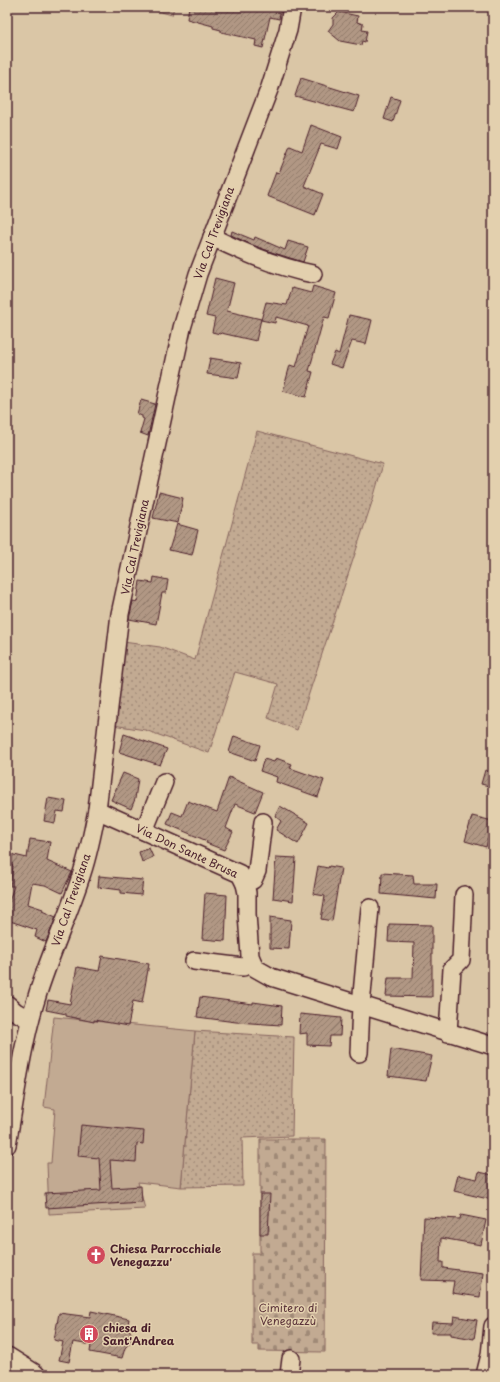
<svg xmlns="http://www.w3.org/2000/svg" width="500" height="1382" font-family="'Playpen Sans',sans-serif">
<defs>
<pattern id="grass-dots" width="8" height="8" patternUnits="userSpaceOnUse"><rect width="8" height="8" fill="#c2aa92"/><path d="M2 2h.1M6 6h.1" fill="none" stroke="#a08a77" stroke-width="1.8" stroke-linecap="round"/></pattern>
<pattern id="cemetery-stones" width="16" height="16" patternUnits="userSpaceOnUse"><rect width="16" height="16" fill="#c2aa92"/><path d="M2 7V4a2 2 0 0 1 4 0v3zM10 15v-3a2 2 0 0 1 4 0v3z" fill="#a08a77"/></pattern>
<pattern id="building-hatch" width="6" height="6" patternUnits="userSpaceOnUse"><rect width="6" height="6" fill="#b19784"/><path d="M-1 1l2-2M0 6l6-6M5 7l2-2" fill="none" stroke="#927b6c"/></pattern>
</defs>
<rect width="100%" height="100%" fill="#dac6a6"/>
<filter id="ink" filterUnits="userSpaceOnUse"><feTurbulence type="fractalNoise" baseFrequency=".025" numOctaves="2"/><feDisplacementMap in="SourceGraphic" scale="8" xChannelSelector="R" yChannelSelector="G"/><feConvolveMatrix kernelMatrix="1 2 1 2 8 2 1 2 1" color-interpolation-filters="sRGB"/></filter>
<g filter="url(#ink)">
<!-- grass -->
<g fill="url(#grass-dots)" stroke="#86645e">
<path d="M143,7H174L172,15Z"/>
<path d="M257,431L383,464L373,499L297,730L268,718L278,684L235,672L209,753L145,730L113,725L123,642L160,647L195,660Z"/>
<path d="M195,1031L294,1037L292,1136L242,1138L243,1186L181,1187Z"/>
</g>
<!-- cemetery -->
<path fill="url(#cemetery-stones)" stroke="#86645e" d="M260,1139H326L325,1352L259,1351V1345H252V1253H260Z"/>
<!-- garden -->
<path fill="#c2aa92" stroke="#86645e" d="M54,1017L195,1031L181,1187L138,1182L145,1209L49,1214L47,1163H51L55,1109L44,1107Z"/>
<!-- building -->
<g fill="url(#building-hatch)" stroke="#4a1f2b">
<path d="M189,7H281L279,19L270,17L263,48L255,46L256,40L221,32V30L213,28V26L187,19Z"/>
<path d="M339,12L358,16L357,22L363,24L362,30L367,31L365,42L362,41L361,45L340,41L328,31L333,24V18Z"/>
<path d="M301,78L359,96L354,112L295,96Z"/>
<path d="M391,97L400,100L393,122L384,119Z"/>
<path d="M311,125L342,137L338,149L321,144L304,186L323,194L315,215L267,196L276,172L279,173L290,146L302,151Z"/>
<path d="M232,231L254,240L255,237L285,250L288,241L308,247L303,262L277,254L252,245L231,235Z"/>
<path d="M215,278L234,283L227,311L261,319L256,341L221,333L220,334L212,332L215,318L206,316Z"/>
<path d="M313,286L336,293L329,318L324,317L309,371L313,372L306,397L283,391L290,365L296,367L308,326L276,317L275,323L261,320L266,302L287,305L292,288L311,293Z"/>
<path d="M349,315L372,320L366,344L352,341L342,368L330,364L335,352L339,354Z"/>
<path d="M210,358L241,363L238,378L207,374Z"/>
<path d="M141,400L155,404L148,436L140,433L144,419L142,418V416L137,414Z"/>
<path d="M159,492L183,498L178,523L153,518Z"/>
<path d="M177,524L198,530L192,555L169,550Z"/>
<path d="M154,577L168,580L166,593H162L156,624L129,619L133,601L137,602L140,581L153,583Z"/>
<path d="M124,734L167,749L160,765L119,752Z"/>
<path d="M234,736L260,745L255,761L229,752Z"/>
<path d="M276,758L292,764L290,768L324,780L318,797L276,782L277,777L260,771L264,759L274,762Z"/>
<path d="M485,770L493,773V787L481,784Z"/>
<path d="M123,773L138,779L135,799L131,809L111,800Z"/>
<path d="M229,777L263,792L255,812L235,804L226,828L233,832L224,850L206,843L207,841L167,824L172,812L182,816L188,801L217,812Z"/>
<path d="M48,798L66,801L64,812L57,811L55,823L44,821Z"/>
<path d="M280,806L309,823L298,844L276,830L281,821L275,816Z"/>
<path d="M472,816L493,821L486,847L465,841Z"/>
<path d="M30,839L50,842L47,861L72,872L62,893L45,885L32,883L28,904L43,909L42,911L56,917L46,942L35,937L37,930L7,920V907L14,886H10L13,866L8,865L10,854L27,858Z"/>
<path d="M149,848L153,857L142,862L139,852Z"/>
<path d="M276,857L296,858L293,901L273,898Z"/>
<path d="M318,866L328,868L329,866L341,868L332,921L321,919L325,896L313,894Z"/>
<path d="M382,873L413,875L414,884H437L436,899L381,894Z"/>
<path d="M99,876L143,880L141,895L121,893V890L98,887Z"/>
<path d="M205,893L227,895L225,941L202,939Z"/>
<path d="M270,917L291,920L289,949L270,948Z"/>
<path d="M389,924L432,925V997L386,996L388,978H413L414,943L388,942Z"/>
<path d="M102,956L149,964L142,1003L133,1001L128,1026L94,1020V1022L66,1016V1014L46,1010L48,1000L70,1004L77,967L99,971Z"/>
<path d="M200,997L253,1004V1002L282,1006L281,1025L236,1022L197,1017Z"/>
<path d="M300,1014L341,1018L340,1036H330L329,1046L307,1045V1033L299,1034Z"/>
<path d="M391,1049L432,1056L426,1081L388,1076Z"/>
<path d="M81,1125L144,1131L143,1144L137,1143L136,1162L110,1160L112,1188L141,1186L142,1202L46,1208L45,1193L101,1190L99,1158L78,1156Z"/>
<path d="M479,1172L493,1175V1198L489,1197L488,1199L454,1191L458,1175L477,1179Z"/>
<path d="M260,1194H270L268,1234H260Z"/>
<path d="M461,1215L486,1220L481,1245L441,1238L440,1262H443V1268L483,1273L480,1297L452,1293L454,1281L421,1280L424,1217L460,1219Z"/>
<path d="M91,1311L129,1319L127,1329H129L132,1335L133,1339L125,1348L122,1358L90,1352L91,1345L73,1342L69,1362L59,1360L63,1342L54,1340L59,1313L90,1317Z"/>
<path d="M454,1316L477,1320L474,1339L451,1335V1333H431L432,1322L453,1323Z"/>
</g>
<g fill="none" stroke-linecap="round" stroke-linejoin="round">
<defs>
<g id="minor">
<path d="M212,237C244,253 277,267 313,274"/>
<path d="M97,810L240,874L245,884L247,893V914L250,956L255,968L271,977L493,1046"/>
<path d="M144,831L164,782"/>
<path d="M245,884L253,880L257,871L263,822"/>
<path d="M194,961L243,967L253,964"/>
<path d="M7,1004L16,1012L30,1020"/>
<path d="M448,1033L452,969L461,960L464,895"/>
<path d="M359,1053L361,1005L370,908"/>
<path d="M7,1145C16,1094 22,1043 38,993C51,952 69,914 82,873C89,852 93,831 97,810L120,614L182,328L198,274L270,87L288,30L292,7"/>
<path d="M289,1375L291,1359"/>
<path d="M485,1375L490,1355L493,1326"/>
</g>
<path id="major" d="M7,1358L34,1375"/>
</defs>
<!-- minor casing -->
<use href="#minor" stroke="#4a1f2b" stroke-width="20"/>
<!-- major casing -->
<use href="#major" stroke="#4a1f2b" stroke-width="24"/>
<!-- minor -->
<use href="#minor" stroke="#e3d0ae" stroke-width="17"/>
<!-- major -->
<use href="#major" stroke="#e3d0ae" stroke-width="21"/>
</g>
</g>
<!-- icons -->
<defs>
<symbol id="church-disc" viewBox="-11 -11 22 22"><circle r="9.5" fill="#d1495b" stroke="#e3d0ae"/><path d="M-1.2-6h2.4v3.5h3.3v2.4h-3.3V6h-2.4V-.1h-3.3v-2.4h3.3Z" fill="#fff"/></symbol>
<symbol id="building-disc" viewBox="-11 -11 22 22"><circle r="9.5" fill="#d1495b" stroke="#e3d0ae"/><path d="M-4-6H4V6H1V3H-1V6H-4ZM-2.5-4.3h1.7v1.8h-1.7ZM.8-4.3h1.7v1.8H.8ZM-2.5-1h1.7V.8h-1.7ZM.8-1h1.7V.8H.8Z" fill="#fff"/></symbol>
</defs>
<g fill-rule="evenodd">
<use href="#church-disc" x="85" y="1244" width="22" height="22"/>
<use href="#building-disc" x="78" y="1323" width="22" height="22"/>
</g>
<g text-anchor="middle" stroke-width="3" stroke-linejoin="round" paint-order="stroke">
<!-- street labels -->
<g font-size="11" fill="#4a1f2b" stroke="#e3d0ae">
<text transform="translate(214 233) rotate(-70)" y="4">Via Cal Trevigiana</text>
<text transform="translate(135 547) rotate(-78)" y="4">Via Cal Trevigiana</text>
<text transform="translate(187 851) rotate(25)" y="4">Via Don Sante Brusa</text>
<text transform="translate(71 900) rotate(-71)" y="4">Via Cal Trevigiana</text>
</g>
<!-- poi labels -->
<g font-size="11" font-weight="bold" fill="#4a1f2b" stroke="#e3d0ae" text-anchor="start">
<text x="110" y="1253">Chiesa Parrocchiale<tspan x="110" dy="13">Venegazzu'</tspan></text>
<text x="103" y="1332">chiesa di<tspan x="103" dy="13">Sant'Andrea</tspan></text>
</g>
<!-- park labels -->
<g font-size="11" fill="#5c343a" stroke="#e3d0ae">
<text x="288" y="1312">Cimitero di<tspan x="288" dy="13">Venegazzù</tspan></text>
</g>
</g>
<!-- margin -->
<rect width="500" height="1382" fill="none" stroke="#e3d0ae" stroke-width="24"/>
<rect x="12" y="12" width="476" height="1358" fill="none" stroke="#4a1f2b" stroke-width="1.5" filter="url(#ink)"/>
</svg>
